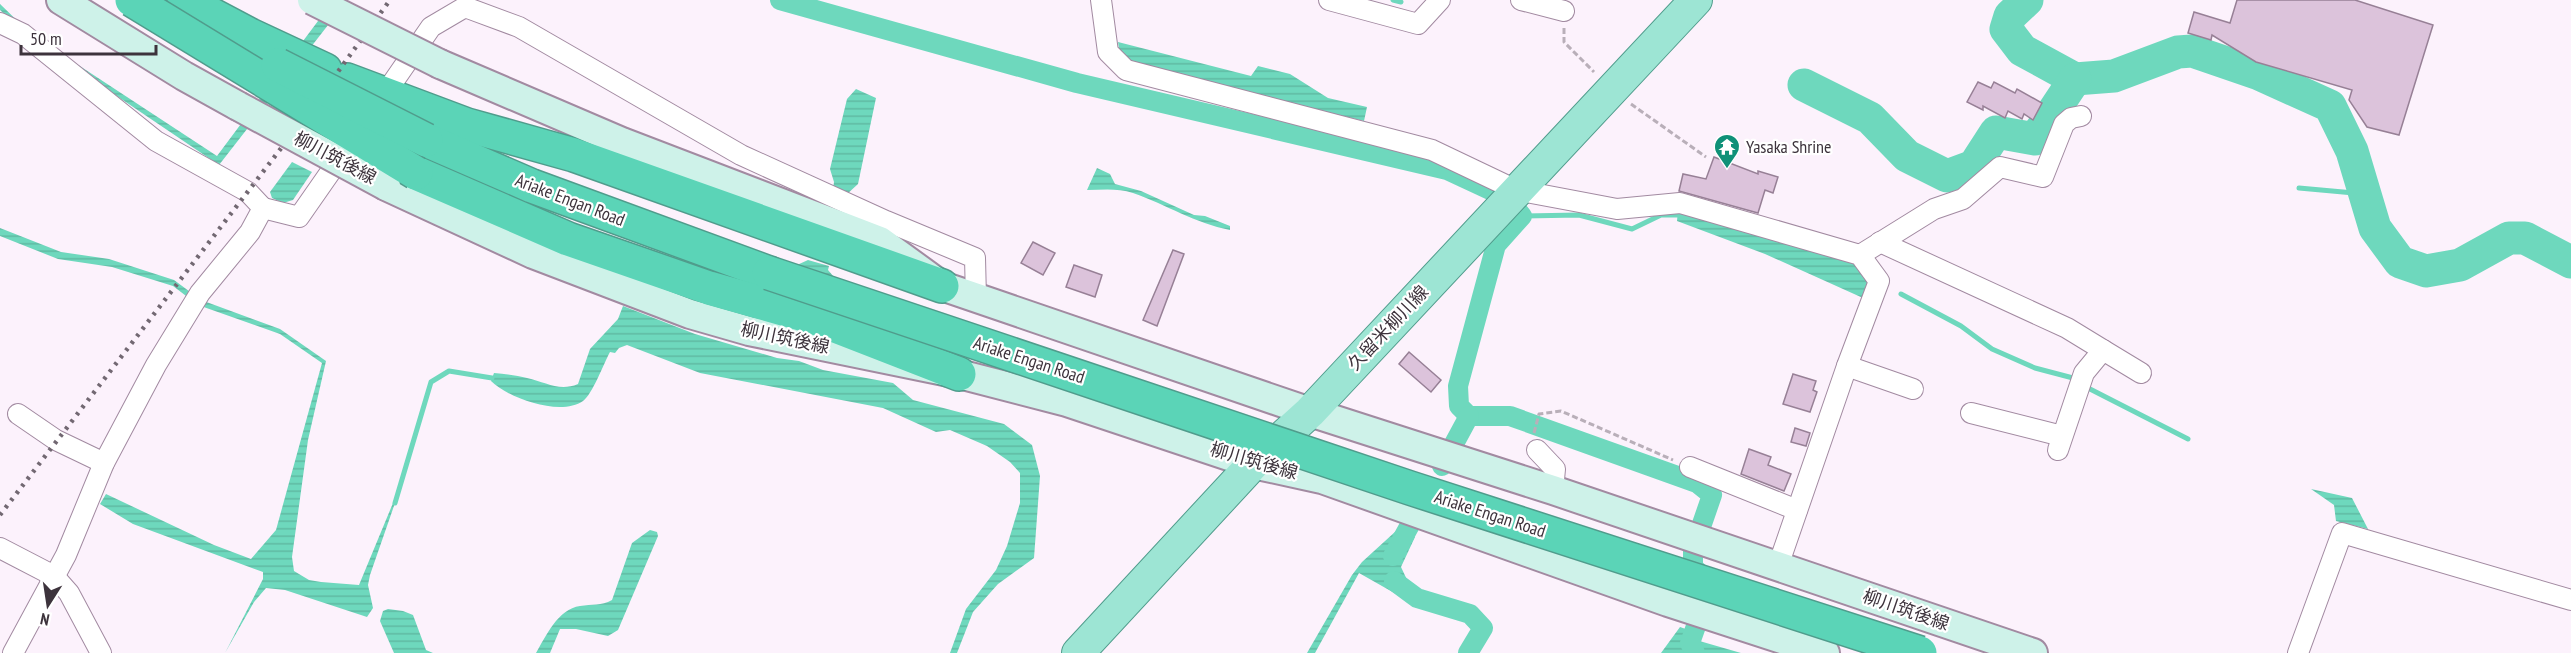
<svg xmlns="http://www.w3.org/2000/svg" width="2571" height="653" font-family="'PT Sans Narrow','Noto Sans JP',sans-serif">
<defs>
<pattern id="water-rules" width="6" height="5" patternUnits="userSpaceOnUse" patternTransform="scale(1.5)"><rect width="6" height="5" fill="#6ed8bd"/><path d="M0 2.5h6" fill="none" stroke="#60baa3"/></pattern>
</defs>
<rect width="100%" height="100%" fill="#fcf2fc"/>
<!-- water -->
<g fill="url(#water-rules)">
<path d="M0,4L31,34L217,156L318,21L333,5L339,11L219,165L25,34L0,10Z"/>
<path d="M1118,42L1251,76L1258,66L1290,74L1328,98L1367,107L1364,121L1135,66L1120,55Z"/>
<path d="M856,89L876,98L858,184L846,195L833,189L834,182L830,169L847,99Z"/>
<path d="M292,162L312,172L293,200L283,203L272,198L270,192Z"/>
<path d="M1097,168L1110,174L1115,184L1141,191L1194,215L1205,216L1230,226V230C1195,223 1167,205 1133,193C1118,188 1102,190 1087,190Z"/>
<path d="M1678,210L1841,259L1856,265L1870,284L1863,298L1765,254L1677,221Z"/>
<path d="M0,228L61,252L109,259L174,280L201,300L280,329L326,361L308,440L292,557L294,571L309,580L321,582L359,585L393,503H395L370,575L368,585L373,608L367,617L285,590L266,588L254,602L225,653L263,579V572L133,524L100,504L106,494L214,545L251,559L276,530L322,363L280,334L198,305L173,286L112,267L58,259L0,236Z"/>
<path d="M808,260L829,266L828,270L834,277L826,292L797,265Z"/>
<path d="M623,306L695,334L777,358L799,361L823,370L893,383L913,400L1004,424L1032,445L1040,476L1034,558L998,584L973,612L957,653H950L966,609L996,570L1007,546L1020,503V473L1010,462L987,446L950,430L936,432L883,408L700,373L627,345L619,348L615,353L610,352C604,363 592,395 583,401C560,417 508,398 491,381L494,373C505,374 517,375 527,378C546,382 559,392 578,384L590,349L618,319Z"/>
<path d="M2311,489L2352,498L2368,529L2336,521L2334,505Z"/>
<path d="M650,530L657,532L658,536L618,630L608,636L576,629H560L550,653H536C546,636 558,609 580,606C592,604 601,606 612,600L632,543Z"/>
<path d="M1396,531L1415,537L1401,567L1409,584L1417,590L1412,603L1359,573L1315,653H1307L1352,575L1362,562Z"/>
<path d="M388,609L403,611L413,615L426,650L433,653H394L380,621L383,611Z"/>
<path d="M1680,627L1697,633L1696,640L1741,653H1661Z"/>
</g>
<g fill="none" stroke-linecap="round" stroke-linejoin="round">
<!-- stream -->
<g stroke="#6ed8bd" stroke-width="5">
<path d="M1393,0L1401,2"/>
<path d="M2299,188L2365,194"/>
<path d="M1522,216L1579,215L1632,229L1661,215H1683"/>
<path d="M1901,294L1961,326L1992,349L2035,368L2073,378"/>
<path d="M2088,388L2188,439"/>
<path d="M395,503L431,382L449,371L492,378"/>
</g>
<!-- canal -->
<g stroke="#6ed8bd" stroke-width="20">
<path d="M780,0L1077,83L1447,170L1490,190"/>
<path d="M1514,206L1522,216L1496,245L1458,386L1459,406L1469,416H1510L1697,483L1712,495L1693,550V567L1711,584L1690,643L1695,653"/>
<path d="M1442,466L1469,416"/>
<path d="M1393,556L1422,503"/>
<path d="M1394,581L1417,598L1470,614L1483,628L1468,653"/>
</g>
<!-- river -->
<g stroke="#6ed8bd" stroke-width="33">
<path d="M2027,0L2010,16L2006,29L2022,50L2075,79L2114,76L2178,52L2192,51L2259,74L2330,106L2352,151L2375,228L2400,262L2426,271L2460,265L2509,238H2525L2571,262"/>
<path d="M1804,85L1870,118L1907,156L1947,176L1974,166L1996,132L2035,139L2075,79"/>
</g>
</g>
<!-- building -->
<g fill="#dcc3db" stroke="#978096" stroke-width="1.5">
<path d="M2237,0H2355L2433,25L2399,135L2367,127L2349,100L2352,90L2256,62L2212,35L2211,40L2188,33L2194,12L2230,23Z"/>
<path d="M1978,82L1991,88L1994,82L2015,93L2017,89L2042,103L2033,120L2024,114L2022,119L2008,111L2005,118L1983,106V110L1967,102Z"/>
<path d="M1714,157L1758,174V171L1778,177L1773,193L1765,190L1758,213L1679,191L1683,174L1706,179Z"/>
<path d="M1033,242L1055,253L1043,275L1021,263Z"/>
<path d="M1173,250L1184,254L1157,326L1143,320Z"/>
<path d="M1074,265L1102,275L1095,297L1066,287Z"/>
<path d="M1409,352L1441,380L1431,392L1399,364Z"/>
<path d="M1793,374L1816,381L1813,390L1817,392L1810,412L1783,404Z"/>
<path d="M1795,428L1810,433L1806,446L1791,442Z"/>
<path d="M1749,449L1771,457L1768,465L1791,474L1784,491L1741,474Z"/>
</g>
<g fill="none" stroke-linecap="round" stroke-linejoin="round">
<defs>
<g id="minor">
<path d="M1101,0L1108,52L1126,70L1432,150L1516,190L1617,209L1680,203L1860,255L1879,281L1847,366L1778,566"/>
<path d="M1329,0L1418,24L1440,0"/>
<path d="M1521,0L1564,11"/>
<path d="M0,23L23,34L156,141L248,192L263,208L250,232L200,293L156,365L104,463L66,555L13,653"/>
<path d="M391,85L431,27L465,7L519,27L741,155L886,221L975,258L976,298"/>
<path d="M263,208L299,217L345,151"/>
<path d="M1880,242L2067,328L2103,350"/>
<path d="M1860,255L1934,209L1963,199L2000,167L2043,177L2064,124L2071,118L2081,116"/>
<path d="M1847,366L1913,389"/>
<path d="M1971,413L2062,436"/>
<path d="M18,414L56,440L104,463"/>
<path d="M1537,450L1555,469L1553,490"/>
<path d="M2058,450L2084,373L2103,350L2141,373"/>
<path d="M1690,467L1797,510"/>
<path d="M0,548L54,576L69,593L101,653"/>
<path d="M2298,653L2342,533L2571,600"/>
</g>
<g id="secondary">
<path d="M61,0L184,76L238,106"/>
<path d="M440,64L622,142L880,241L942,286L1310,412L1553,490L2033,653"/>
<path d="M386,186L533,254L690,314L749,331L959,374L1067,402L1253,464L1322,479L1668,602L1825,653"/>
</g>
<path id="primary" d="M1078,653L1253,464L1310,412L1696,0"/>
<g id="motorway">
<path d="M184,0L250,35L325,70"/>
<path d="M347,80L467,125L574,155L942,286"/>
<path d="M426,140L532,186L769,273"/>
<path d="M416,173L568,239L709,288L815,318L959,374"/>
</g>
</defs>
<!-- minor casing -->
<use href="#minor" stroke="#a28aa1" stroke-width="22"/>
<!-- secondary casing -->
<use href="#secondary" stroke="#a28aa1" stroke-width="32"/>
<!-- primary casing -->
<use href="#primary" stroke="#509c8c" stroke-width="34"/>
<!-- motorway casing -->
<use href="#motorway" stroke="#509c8c" stroke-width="36"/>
<!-- path -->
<g stroke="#b9afb9" stroke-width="3" stroke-dasharray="6 3" stroke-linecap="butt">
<path d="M1564,28V42L1594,72"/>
<path d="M1631,104L1706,157"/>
<path d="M1534,433L1539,414L1561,411L1673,460"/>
</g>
<!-- minor -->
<use href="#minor" stroke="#fff" stroke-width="20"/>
<!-- secondary -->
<use href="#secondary" stroke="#cef2e9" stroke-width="28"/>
<!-- primary -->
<use href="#primary" stroke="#9de5d4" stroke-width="32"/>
<!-- motorway -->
<use href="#motorway" stroke="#5bd4b7" stroke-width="33"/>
<!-- rail -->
<path stroke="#726872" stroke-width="4.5" stroke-dasharray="3 6" stroke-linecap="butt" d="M0,515L305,117L390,0"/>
<defs>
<g id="secondary-bridge">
<path d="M312,0L440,64"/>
<path d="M238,106L386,186"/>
</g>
<g id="motorway-bridge">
<path d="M132,0L416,173"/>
<path d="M278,65L426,140"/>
<path d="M769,273L1410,488L1920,653"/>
</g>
</defs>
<!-- secondary-bridge casing -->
<use href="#secondary-bridge" stroke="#a28aa1" stroke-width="32" stroke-linecap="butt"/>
<!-- motorway-bridge casing -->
<use href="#motorway-bridge" stroke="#509c8c" stroke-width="36" stroke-linecap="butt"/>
<!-- secondary-bridge -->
<use href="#secondary-bridge" stroke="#cef2e9" stroke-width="28"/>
<!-- motorway-bridge -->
<use href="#motorway-bridge" stroke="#5bd4b7" stroke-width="33"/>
</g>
<!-- icons -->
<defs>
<symbol id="temple-pin" viewBox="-11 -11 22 30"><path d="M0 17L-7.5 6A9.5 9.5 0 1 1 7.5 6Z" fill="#0f9178" stroke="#fff"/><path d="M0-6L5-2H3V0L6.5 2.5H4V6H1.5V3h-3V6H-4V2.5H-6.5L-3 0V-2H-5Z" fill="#fff"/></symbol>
</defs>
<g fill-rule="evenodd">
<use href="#temple-pin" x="1712" y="132" width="30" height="40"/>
</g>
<g text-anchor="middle" stroke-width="4.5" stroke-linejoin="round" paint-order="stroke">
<!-- poi labels -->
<g font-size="18" fill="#3d333c" stroke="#fff" text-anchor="start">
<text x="1746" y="153">Yasaka Shrine</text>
</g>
<!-- street labels -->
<g font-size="18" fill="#3d333c" stroke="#fff">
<text transform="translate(335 158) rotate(28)" y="6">柳川筑後線</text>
<text transform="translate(570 200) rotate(21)" y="6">Ariake Engan Road</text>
<text transform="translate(1388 328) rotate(-47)" y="6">久留米柳川線</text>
<text transform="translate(785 338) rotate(12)" y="6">柳川筑後線</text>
<text transform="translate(1029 360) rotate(18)" y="6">Ariake Engan Road</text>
<text transform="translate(1254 461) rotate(16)" y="6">柳川筑後線</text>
<text transform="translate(1490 514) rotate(18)" y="6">Ariake Engan Road</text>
<text transform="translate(1906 610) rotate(19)" y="6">柳川筑後線</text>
</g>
</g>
<!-- north arrow -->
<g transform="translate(48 605) rotate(192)" stroke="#ffffff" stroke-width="4.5" paint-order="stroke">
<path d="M0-4.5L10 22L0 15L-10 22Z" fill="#3d333c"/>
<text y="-9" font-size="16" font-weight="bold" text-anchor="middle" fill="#3d333c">N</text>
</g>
<!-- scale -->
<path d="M21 45v9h135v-9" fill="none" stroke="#3d333c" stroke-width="3"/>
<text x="30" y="45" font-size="18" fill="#3d333c" stroke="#ffffff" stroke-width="4.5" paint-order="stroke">50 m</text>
</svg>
